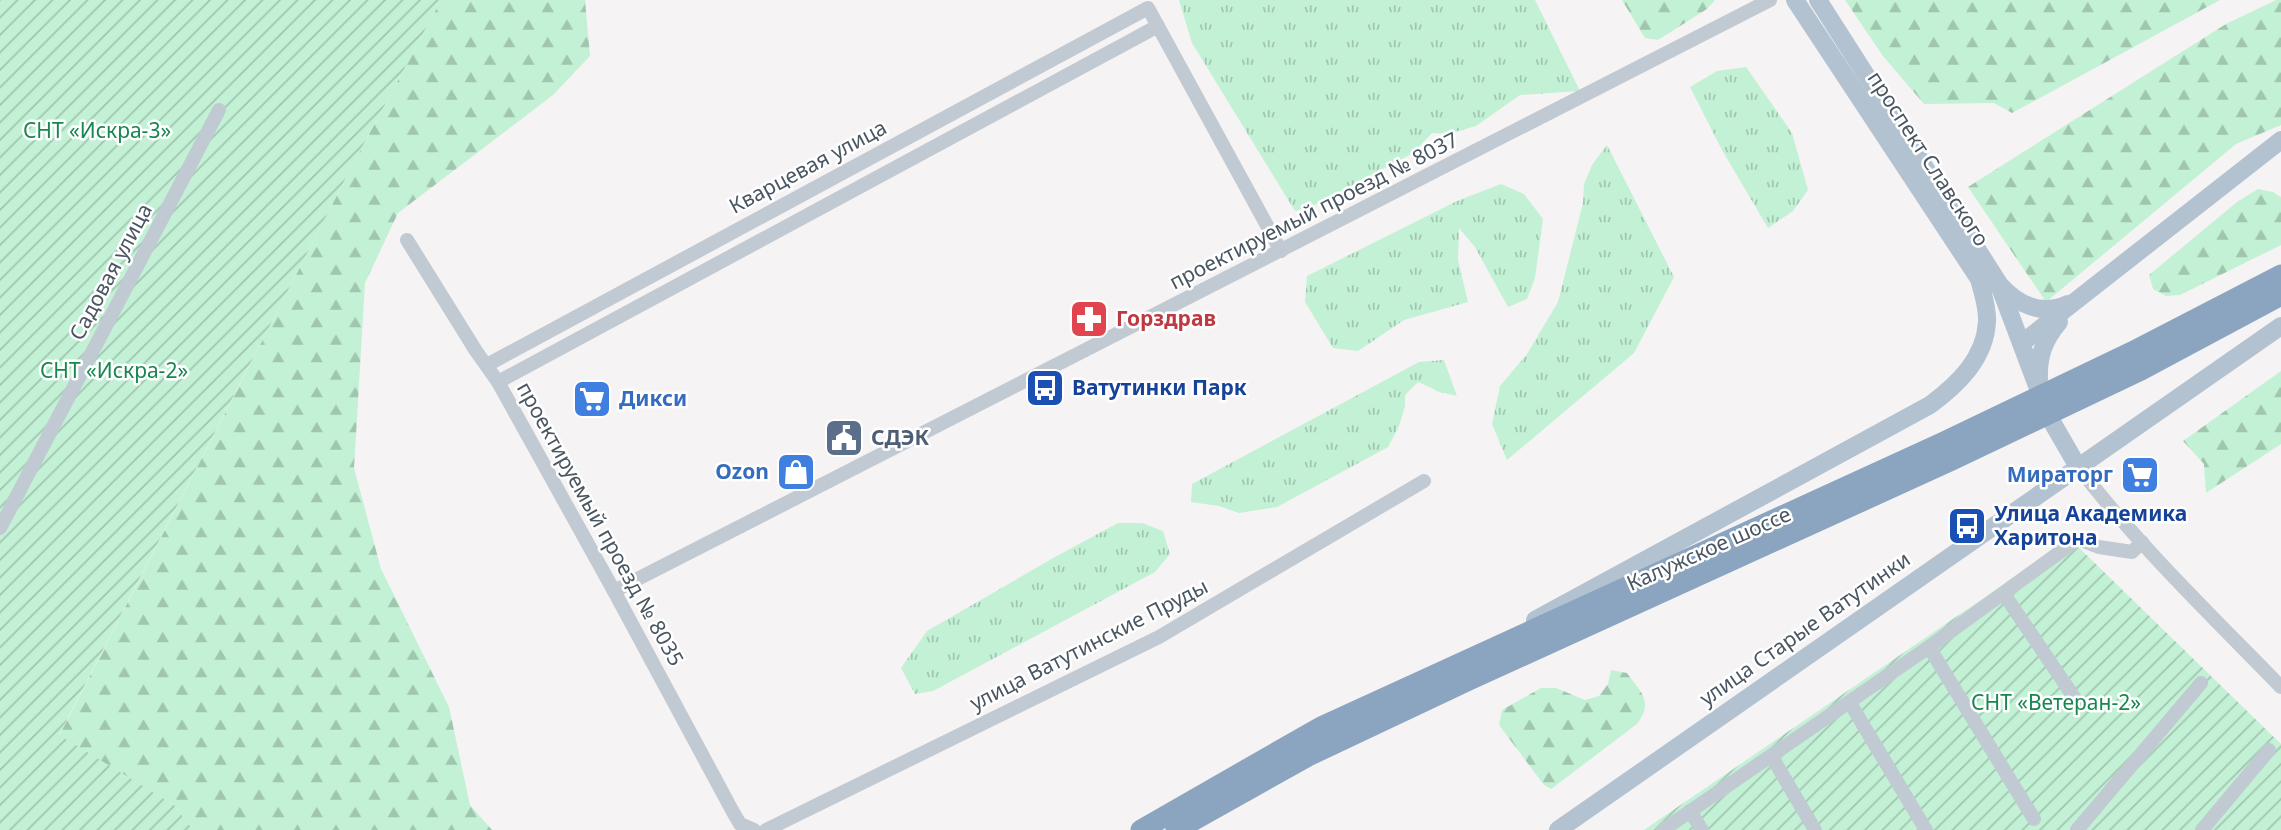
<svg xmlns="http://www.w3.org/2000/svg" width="2281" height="830" font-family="'Noto Sans',sans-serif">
<defs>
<pattern id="grass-tufts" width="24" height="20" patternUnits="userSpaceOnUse" patternTransform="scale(1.75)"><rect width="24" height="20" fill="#c3f1d5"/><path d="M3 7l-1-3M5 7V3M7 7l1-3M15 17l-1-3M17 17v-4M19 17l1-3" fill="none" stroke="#a0c6b0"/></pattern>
<pattern id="forest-firs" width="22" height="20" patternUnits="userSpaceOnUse" patternTransform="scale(1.75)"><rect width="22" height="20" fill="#c3f1d5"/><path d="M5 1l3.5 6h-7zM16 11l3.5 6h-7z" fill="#a0c6b0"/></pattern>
<pattern id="garden-furrows" width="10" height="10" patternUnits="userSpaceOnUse" patternTransform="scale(1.75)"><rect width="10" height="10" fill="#c3f1d5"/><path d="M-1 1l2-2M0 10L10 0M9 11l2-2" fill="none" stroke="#a0c6b0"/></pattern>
</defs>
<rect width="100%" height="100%" fill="#f5f3f3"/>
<!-- grass -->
<g fill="url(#grass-tufts)">
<path d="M1179,0H1535L1580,91L1520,95L1476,126L1448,134L1432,133L1413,153L1313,206L1295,211L1192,43Z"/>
<path d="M1746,67L1792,133L1808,190L1793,211L1768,228L1722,150L1690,87L1717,71Z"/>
<path d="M1607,145L1674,277L1634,353L1507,460L1492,424L1500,386L1527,354L1558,302L1583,203L1584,184L1592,165Z"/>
<path d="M1501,184L1524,194L1543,219L1535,278L1527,299L1508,307L1475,247L1459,228L1458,260L1468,302L1404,320L1358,351L1333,348L1305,302L1307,276L1457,201Z"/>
<path d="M1444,360L1457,396L1440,392L1418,382L1405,395V406L1399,426L1388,447L1277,507L1239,513L1219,506L1191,502L1192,484L1419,362Z"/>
<path d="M1118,523H1142L1163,531L1170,554L1155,572L933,691L915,694L901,668L927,631L1055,557Z"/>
</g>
<!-- forest -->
<g fill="url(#forest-firs)">
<path d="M441,0H585L590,56L553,95L398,213L365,283L354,468L381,569L449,707L470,805L492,830H193L174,805L59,736L354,162Z"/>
<path d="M1622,0H1715L1707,9L1658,40L1645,38Z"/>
<path d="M1845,0H2220L2012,113L1994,103L1924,104L1883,56Z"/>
<path d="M2276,0H2281V125L2236,144L2046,302L1968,187L2226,24Z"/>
<path d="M2258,189L2273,192L2281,197V245L2180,295L2166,296L2153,289L2149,275L2237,202Z"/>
<path d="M2281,371V444L2206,493L2204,464L2183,441Z"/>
<path d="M1611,670L1627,673C1641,693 1654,701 1637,724L1551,789L1544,785L1499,725L1502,710L1541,688H1556L1585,700L1599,696L1608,684Z"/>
</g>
<!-- garden -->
<g fill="url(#garden-furrows)">
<path d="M0,0H441L354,162L59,735L174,805L193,830H0Z"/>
<path d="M2070,539L2281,744V830H1644Z"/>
</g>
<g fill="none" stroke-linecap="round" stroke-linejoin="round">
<!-- minor -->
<g stroke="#c1cad2" stroke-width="14">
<path d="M407,240L476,351L498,382L614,591L733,812L740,824L754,830"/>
<path d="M487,365L1148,8L1281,251"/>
<path d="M498,382L1158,26"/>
<path d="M2078,467C2139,546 2212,616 2281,687"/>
<path d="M0,528L219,110"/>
<path d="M614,591L1770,0"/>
<path d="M2004,594L2080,706"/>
<path d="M1929,647L2034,819"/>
<path d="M1850,703L1926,830"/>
<path d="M1772,757L1815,830"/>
<path d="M1690,811L1702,830"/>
<path d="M766,830L1159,637L1424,481"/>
<path d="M1663,830L1929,647L2078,539L2099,547L2132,552L2142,542"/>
<path d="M2077,830L2201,683"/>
<path d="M2202,830L2269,750"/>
</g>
<!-- major -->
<g stroke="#b3c2d1" stroke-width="18">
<path d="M1795,0L1985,288"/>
<path d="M1818,0L1998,282L2048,415L2078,467"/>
<path d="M2000,285C2018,305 2042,316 2068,304"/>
<path d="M2022,343L2281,140"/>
<path d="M2039,379C2038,356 2044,340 2059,322"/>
<path d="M1535,620L1930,405C1957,385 1985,359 1987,322C1988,307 1982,292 1979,278"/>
<path d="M1558,830L2281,326"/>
</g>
<!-- highway -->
<g stroke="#8ba5c1" stroke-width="21">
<path d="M1141,830L1321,727L1944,442L2132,352L2281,275"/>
<path d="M1176,830L1308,756L1471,679L1952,460L2141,370L2281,295"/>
</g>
</g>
<!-- icons -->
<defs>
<symbol id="pharmacy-square" viewBox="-11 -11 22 22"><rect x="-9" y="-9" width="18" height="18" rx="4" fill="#e0444e" stroke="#fff"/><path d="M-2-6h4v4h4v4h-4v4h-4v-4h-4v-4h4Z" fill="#fff"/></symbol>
<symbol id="bus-square" viewBox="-11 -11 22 22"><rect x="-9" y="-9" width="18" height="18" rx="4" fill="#1a4fb4" stroke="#fff"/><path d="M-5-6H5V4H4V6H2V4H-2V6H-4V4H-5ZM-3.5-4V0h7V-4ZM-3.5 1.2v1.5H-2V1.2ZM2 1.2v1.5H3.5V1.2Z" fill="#fff"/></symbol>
<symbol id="supermarket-square" viewBox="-11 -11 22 22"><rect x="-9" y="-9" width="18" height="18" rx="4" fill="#3f7fe0" stroke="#fff"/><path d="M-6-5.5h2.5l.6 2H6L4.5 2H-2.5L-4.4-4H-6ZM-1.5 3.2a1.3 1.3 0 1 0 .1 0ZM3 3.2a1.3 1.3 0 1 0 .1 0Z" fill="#fff"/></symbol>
<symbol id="civic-square" viewBox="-11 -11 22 22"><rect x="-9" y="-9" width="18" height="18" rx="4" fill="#5c6f8a" stroke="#fff"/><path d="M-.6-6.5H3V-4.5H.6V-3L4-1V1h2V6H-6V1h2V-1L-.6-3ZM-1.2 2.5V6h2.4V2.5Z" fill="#fff"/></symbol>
<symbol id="shop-square" viewBox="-11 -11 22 22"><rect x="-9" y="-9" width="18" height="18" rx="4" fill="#3f7fe0" stroke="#fff"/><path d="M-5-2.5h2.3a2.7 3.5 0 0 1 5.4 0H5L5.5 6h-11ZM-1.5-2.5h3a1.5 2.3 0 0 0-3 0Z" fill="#fff"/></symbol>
</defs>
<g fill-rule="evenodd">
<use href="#pharmacy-square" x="1067" y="297" width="44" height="44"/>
<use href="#bus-square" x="1023" y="366" width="44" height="44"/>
<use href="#supermarket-square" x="570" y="377" width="44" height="44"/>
<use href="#civic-square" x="822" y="416" width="44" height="44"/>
<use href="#shop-square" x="774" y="450" width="44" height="44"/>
<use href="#supermarket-square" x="2118" y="453" width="44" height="44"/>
<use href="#bus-square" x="1945" y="504" width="44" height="44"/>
</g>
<g text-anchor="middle" stroke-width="5" stroke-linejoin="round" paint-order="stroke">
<!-- park labels -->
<g font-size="21" fill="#17864f" stroke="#fff">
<text x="97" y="138">СНТ «Искра-3»</text>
<text x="114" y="378">СНТ «Искра-2»</text>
<text x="2056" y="710">СНТ «Ветеран-2»</text>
</g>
<!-- street labels -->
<g font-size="21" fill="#4a5661" stroke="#fff">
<text transform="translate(1928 159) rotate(57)" y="7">проспект Славского</text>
<text transform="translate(808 167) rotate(-28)" y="7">Кварцевая улица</text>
<text transform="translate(1314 211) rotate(-27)" y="7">проектируемый проезд № 8037</text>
<text transform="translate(111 272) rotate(-62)" y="7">Садовая улица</text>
<text transform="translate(600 524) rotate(61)" y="7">проектируемый проезд № 8035</text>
<text transform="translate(1709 549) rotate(-24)" y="7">Калужское шоссе</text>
<text transform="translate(1805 629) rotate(-35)" y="7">улица Старые Ватутинки</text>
<text transform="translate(1089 645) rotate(-27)" y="7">улица Ватутинские Пруды</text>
</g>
<!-- health labels -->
<g font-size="21" font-weight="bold" fill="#be3a42" stroke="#fff" text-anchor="start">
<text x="1116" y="326">Горздрав</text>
</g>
<!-- transit labels -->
<g font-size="21" font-weight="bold" fill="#164399" stroke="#fff" text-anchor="start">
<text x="1072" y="395">Ватутинки Парк</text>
<text x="1994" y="521">Улица Академика<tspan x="1994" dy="24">Харитона</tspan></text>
</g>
<!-- shop labels -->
<g font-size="21" font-weight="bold" fill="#366cbe" stroke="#fff" text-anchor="end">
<text x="619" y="406" text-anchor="start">Дикси</text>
<text x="769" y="479">Ozon</text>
<text x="2113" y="482">Мираторг</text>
</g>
<!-- service labels -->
<g font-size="21" font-weight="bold" fill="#4e5e75" stroke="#fff" text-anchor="start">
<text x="871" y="445">СДЭК</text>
</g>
</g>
</svg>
